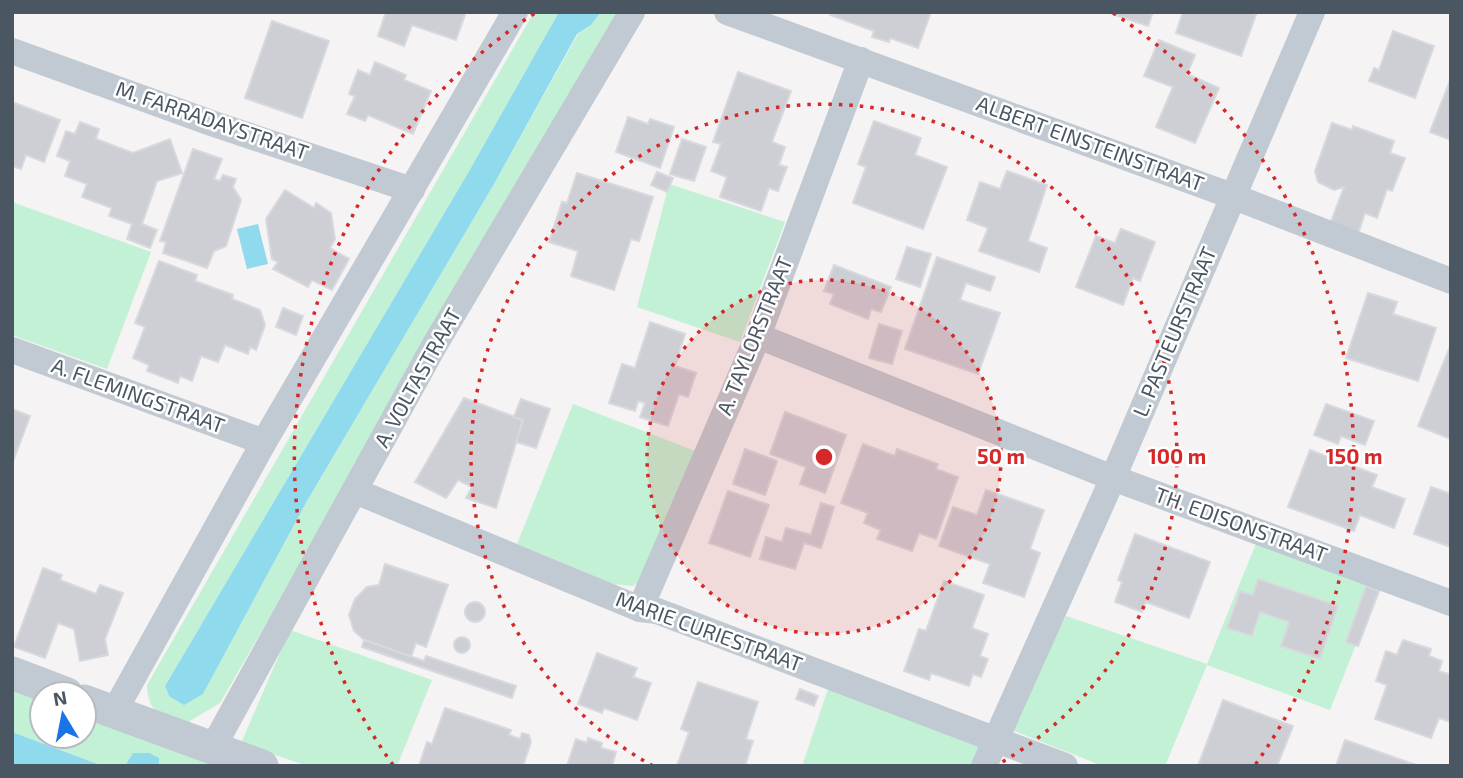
<svg xmlns="http://www.w3.org/2000/svg" width="1463" height="778" font-family="'Exo 2',sans-serif">
<rect width="100%" height="100%" fill="#f5f3f3"/>
<!-- green -->
<g fill="#c3f1d5">
<path d="M534,12H559L468,173L165,686L169,696L203,694L307,501L494,184L578,34L591,25L601,12H620L220,703L185,724C161,714 148,714 147,685Z"/>
<path d="M669,184L785,222L740,342L637,307Z"/>
<path d="M12,202L151,252L107,369L12,335Z"/>
<path d="M573,404L698,452L649,574L633,586L613,584L517,544Z"/>
<path d="M1257,541L1379,587L1330,710L1207,665L1165,766H1103L1009,729L1066,616L1207,664Z"/>
<path d="M290,630L432,680L397,766H307L241,743Z"/>
<path d="M12,681L42,694V736H84V706L251,766H159V758L133,753L125,766H103L12,732Z"/>
<path d="M830,683L981,739L976,766H802Z"/>
</g>
<!-- water -->
<g fill="#90daee">
<path d="M559,12H601L591,25L577,34L494,184L307,501L203,694L184,705L169,696L165,686L468,173Z"/>
<path d="M258,224L268,264L247,269L237,229Z"/>
<path d="M12,732L103,766H12Z"/>
<path d="M133,753H149L159,758V766H125Z"/>
</g>
<!-- building -->
<g fill="#cdcfd5" stroke="#d7d9de" stroke-width="2">
<path d="M386,12H466L456,40L412,25L404,46L378,36Z"/>
<path d="M831,12H931L918,48L890,38L889,42L872,37L874,31L830,15Z"/>
<path d="M1107,12H1153L1148,26Z"/>
<path d="M1183,12H1257L1241,56L1176,33Z"/>
<path d="M272,21L329,41L302,118L245,98Z"/>
<path d="M1393,31L1434,46L1415,98L1369,81L1374,68L1379,70Z"/>
<path d="M1159,40L1195,55L1187,74L1219,88L1195,143L1156,127L1173,87L1144,76Z"/>
<path d="M375,62L406,75L404,80L431,91L413,134L368,115L365,121L347,114L355,96L349,94L358,70L370,75Z"/>
<path d="M738,72L791,91L772,142L785,147L779,165L787,167L778,191L769,188L761,211L720,197L727,177L711,171L721,144L713,142Z"/>
<path d="M1451,78V140L1430,132Z"/>
<path d="M12,102L60,120L44,162L26,155L21,169L12,166Z"/>
<path d="M628,117L648,124L650,119L674,127L660,168L616,152Z"/>
<path d="M874,121L921,138L915,155L947,167L923,229L853,203L866,167L858,164Z"/>
<path d="M80,122L99,129L96,139L133,153L170,139L182,173L157,181L142,224L157,230L150,248L127,239L132,224L109,216L112,208L82,197L87,184L65,176L70,161L57,156L66,131L75,134Z"/>
<path d="M1332,123L1352,130L1353,126L1394,141L1390,153L1405,158L1392,191L1387,189L1377,218L1365,213L1357,237L1329,227L1344,187L1334,190L1318,182L1315,171Z"/>
<path d="M682,139L706,147L694,181L670,174Z"/>
<path d="M193,149L222,159L214,179L220,181L223,175L236,179L233,187L241,200L226,246L214,251L207,268L163,253L166,242L160,241Z"/>
<path d="M1007,171L1047,185L1028,241L1047,248L1039,272L979,251L988,228L967,220L980,182L1000,189Z"/>
<path d="M657,172L673,178L667,192L651,185Z"/>
<path d="M577,173L653,197L639,241L631,239L614,290L571,276L578,251L549,242L562,202L567,203Z"/>
<path d="M285,190L314,208L316,203L331,213L335,239L330,248L349,259L332,290L312,280L308,287L273,269L278,262L272,259L266,219Z"/>
<path d="M1121,229L1155,242L1140,281L1133,278L1123,305L1076,287L1096,236L1115,243Z"/>
<path d="M907,247L931,254L920,287L896,279Z"/>
<path d="M937,257L995,277L990,291L966,283L960,300L1000,313L978,374L905,349Z"/>
<path d="M159,261L197,275L195,281L233,295L232,299L260,310L265,325L256,350L250,347L248,354L225,345L218,362L201,356L192,381L180,376L178,383L147,371L149,365L133,358L145,327L135,323Z"/>
<path d="M834,265L891,287L881,312L871,309L868,319L830,304L834,294L824,291Z"/>
<path d="M1368,293L1397,302L1393,314L1436,328L1418,381L1346,358Z"/>
<path d="M283,308L303,316L296,335L276,327Z"/>
<path d="M650,322L685,334L675,366L696,373L688,397L679,394L668,426L640,417L645,403L638,401L635,411L609,403L622,364L635,368Z"/>
<path d="M879,324L902,331L892,364L869,358Z"/>
<path d="M1451,344V439L1418,426Z"/>
<path d="M464,398L523,420L496,508L466,498L472,487L458,480L446,498L415,482Z"/>
<path d="M521,399L550,409L536,448L516,442L523,420L514,417Z"/>
<path d="M1326,404L1374,421L1365,445L1341,436L1338,444L1314,435Z"/>
<path d="M12,409L30,416L12,464Z"/>
<path d="M785,412L846,435L825,493L800,484L806,467L770,454Z"/>
<path d="M863,444L895,456L897,449L938,464L936,469L958,477L936,539L919,533L912,551L877,539L881,530L864,523L868,513L841,503Z"/>
<path d="M745,449L777,461L765,495L733,484Z"/>
<path d="M1310,450L1377,475L1372,487L1405,499L1394,528L1360,515L1354,531L1288,507Z"/>
<path d="M1431,487L1451,494V547L1414,534Z"/>
<path d="M986,490L1044,510L1030,549L1040,553L1024,597L983,583L990,564L939,546L953,507L977,515Z"/>
<path d="M728,491L769,505L750,557L709,543Z"/>
<path d="M821,503L834,507L821,548L804,543L795,569L760,559L766,537L782,542L786,528L811,535Z"/>
<path d="M1135,534L1210,562L1189,618L1146,602L1142,612L1115,602L1122,582L1118,580Z"/>
<path d="M385,564L448,585L426,647L416,643L411,657L364,640L354,631L349,615L355,599L367,587L379,585Z"/>
<path d="M43,568L62,575L60,580L96,594L100,585L123,593L105,639L108,655L80,661L74,629L58,623L45,658L14,647Z"/>
<path d="M1258,579L1338,606L1320,659L1281,646L1289,622L1260,612L1252,636L1227,628L1240,591L1253,595Z"/>
<path d="M944,581L984,595L972,628L988,634L980,656L988,659L981,677L973,674L969,686L931,673L929,680L904,671L919,629L926,631Z"/>
<path d="M1366,586L1379,591L1358,646L1346,642Z"/>
<circle cx="475" cy="612" r="10"/>
<circle cx="462" cy="645" r="8"/>
<path d="M364,640L424,661L426,656L516,686L512,698L362,647Z"/>
<path d="M1403,640L1431,649L1429,656L1442,661L1439,671L1451,675V722L1439,718L1431,738L1375,719L1387,685L1376,681L1386,651L1397,655Z"/>
<path d="M597,653L637,668L633,677L651,683L637,720L604,708L602,713L578,704Z"/>
<path d="M698,682L758,702L746,739L753,741L745,766H677L689,732L681,729Z"/>
<path d="M800,689L818,696L814,706L796,699Z"/>
<path d="M1223,700L1293,726L1277,766H1198Z"/>
<path d="M445,708L511,730L509,735L520,739L522,733L529,735L531,742L523,766H419L427,742L432,744Z"/>
<path d="M588,738L602,743L601,748L616,752L612,766H567L576,739L587,743Z"/>
<path d="M1345,740L1419,766H1336Z"/>
</g>
<g fill="none" stroke-linecap="round" stroke-linejoin="round">
<!-- minor -->
<g stroke="#c1cad2" stroke-width="26">
<path d="M727,12L1232,196L1451,281"/>
<path d="M12,51L214,124L412,190"/>
<path d="M758,336L1113,478L1451,603"/>
<path d="M12,350L264,442"/>
<path d="M355,491L640,609L657,611L1065,766"/>
<path d="M640,609L758,336L861,60"/>
<path d="M114,712L264,442L515,12"/>
<path d="M212,749L434,346L632,12"/>
<path d="M984,766L1113,478L1312,12"/>
</g>
<!-- tertiary -->
<g stroke="#c1cad2" stroke-width="33">
<path d="M12,673L67,694"/>
<path d="M84,701L262,766"/>
</g>
</g>
<!-- distance rings -->
<circle cx="824" cy="457" r="177" fill="#d62828" fill-opacity=".12"/>
<g fill="none" stroke="#d62828" stroke-width="3.5" stroke-dasharray="3.5 7">
<circle cx="824" cy="457" r="177"/>
<path d="M653 766A353 353 0 1 1 995 766"/>
<path d="M393 765A530 530 0 0 1 535 13M1113 13A530 530 0 0 1 1255 765"/>
</g>
<g text-anchor="middle" stroke-width="5" stroke-linejoin="round" paint-order="stroke">
<!-- street labels -->
<g font-size="21" fill="#4a5661" stroke="#fff">
<text transform="translate(212 121) rotate(19)" y="7">M. FARRADAYSTRAAT</text>
<text transform="translate(1090 144) rotate(20)" y="7">ALBERT EINSTEINSTRAAT</text>
<text transform="translate(1175 332) rotate(-67)" y="7">L. PASTEURSTRAAT</text>
<text transform="translate(755 336) rotate(-68)" y="7">A. TAYLORSTRAAT</text>
<text transform="translate(418 378) rotate(-61)" y="7">A. VOLTASTRAAT</text>
<text transform="translate(138 396) rotate(20)" y="7">A. FLEMINGSTRAAT</text>
<text transform="translate(1241 525) rotate(20)" y="7">TH. EDISONSTRAAT</text>
<text transform="translate(709 632) rotate(20)" y="7">MARIE CURIESTRAAT</text>
</g>
</g>
<circle cx="824" cy="457" r="10" fill="#d62828" stroke="#fff" stroke-width="3.5"/>
<g font-size="21" text-anchor="middle" font-weight="bold" fill="#d62828" stroke="#fff" stroke-width="5" stroke-linejoin="round" paint-order="stroke">
<text x="1001" y="464">50 m</text>
<text x="1177" y="464">100 m</text>
<text x="1354" y="464">150 m</text>
</g>
<!-- border -->
<rect width="1463" height="778" fill="none" stroke="#4a5661" stroke-width="28"/>
<!-- north arrow -->
<g transform="translate(63 715) rotate(350)"><circle r="33" fill="#ffffff" stroke="#b7bbc0" stroke-width="2"/>
<path d="M0-5L12 26L0 18L-12 26Z" fill="#1a73e8"/>
<text y="-10" font-size="19" font-weight="bold" text-anchor="middle" fill="#4a5661">N</text>
</g>
</svg>
